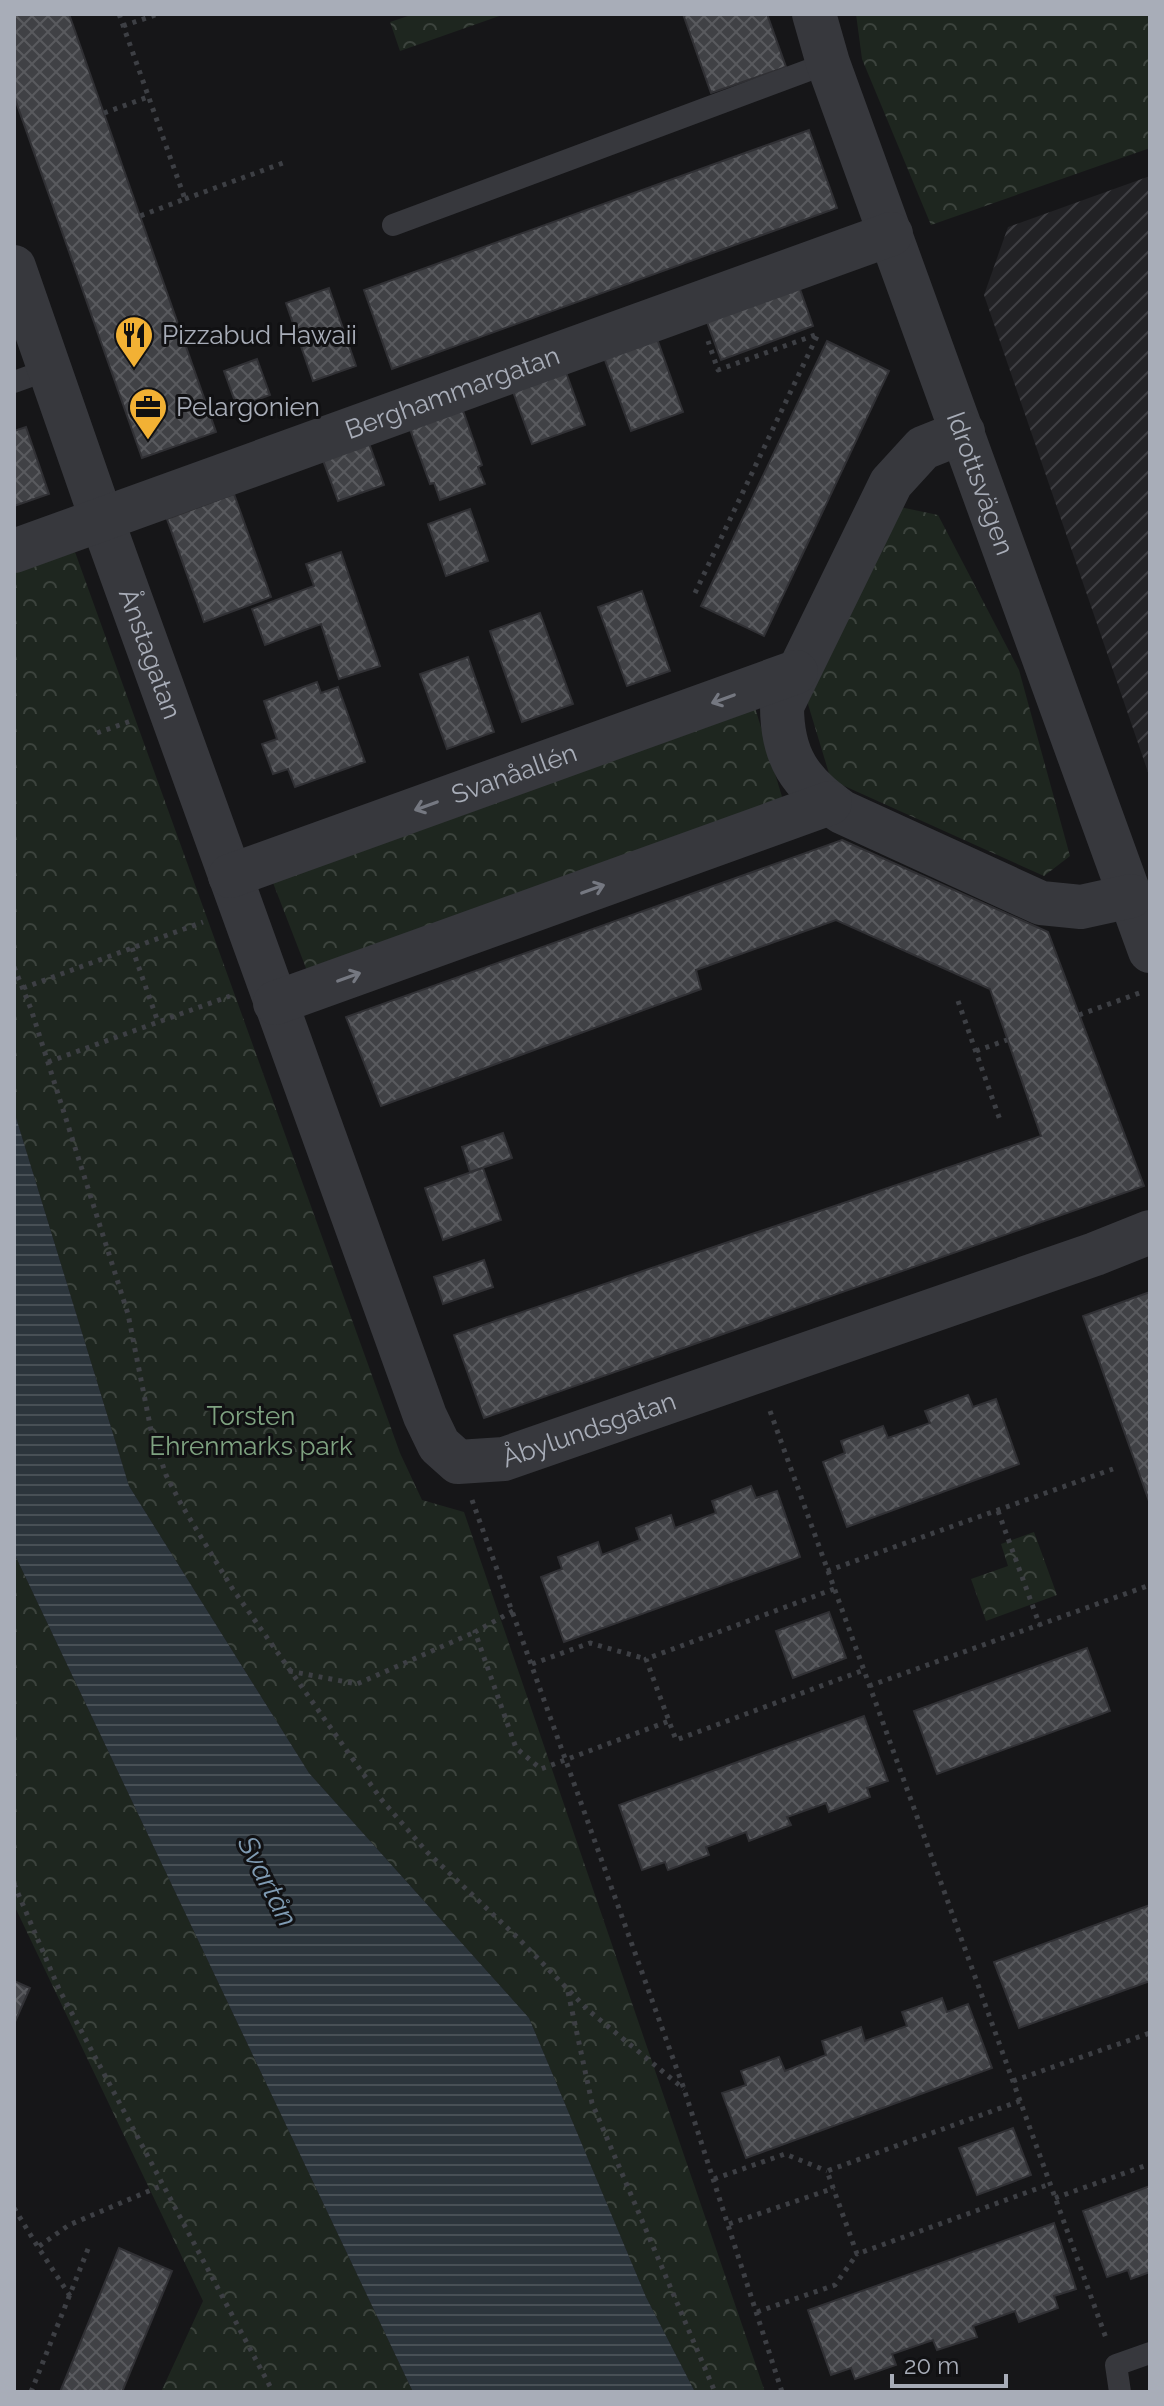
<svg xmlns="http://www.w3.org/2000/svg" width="1164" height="2406" font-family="Raleway,sans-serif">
<defs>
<pattern id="industrial-furrows" width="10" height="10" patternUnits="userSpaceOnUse" patternTransform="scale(2)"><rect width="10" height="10" fill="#222225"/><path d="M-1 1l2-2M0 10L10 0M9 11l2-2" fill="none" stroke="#3f3f43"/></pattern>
<pattern id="park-crowns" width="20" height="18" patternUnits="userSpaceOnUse" patternTransform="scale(2)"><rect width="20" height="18" fill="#1e261f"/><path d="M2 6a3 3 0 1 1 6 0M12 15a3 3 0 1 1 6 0" fill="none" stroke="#3c433d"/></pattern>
<pattern id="water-rules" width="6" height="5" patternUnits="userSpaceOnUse" patternTransform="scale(2)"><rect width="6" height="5" fill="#2c353c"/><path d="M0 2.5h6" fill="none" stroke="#485056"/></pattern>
<pattern id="building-cross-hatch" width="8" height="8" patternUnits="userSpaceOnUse" patternTransform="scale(2)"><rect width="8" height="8" fill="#404145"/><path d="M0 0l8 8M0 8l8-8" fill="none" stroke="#595a5e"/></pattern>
</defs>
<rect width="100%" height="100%" fill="#161618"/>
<!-- industrial -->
<path fill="url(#industrial-furrows)" d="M1150,176V778L984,295L1008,227Z"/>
<!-- park -->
<g fill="url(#park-crowns)">
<path d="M414,14H505L400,51L390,22Z"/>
<path d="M856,14H1150V148L931,225L862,59Z"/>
<path d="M900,507L938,515L1019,670L1070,856L1044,876L831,780L801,681Z"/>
<path d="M75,552L400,1453L422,1500L464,1512L765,2392H695L646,2297L529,2018L309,1773L129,1486L14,1111V573Z"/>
<path d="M753,701L783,800L311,981L270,875Z"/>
<path d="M1034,1532L1057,1595L986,1621L971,1579L1008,1566L1001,1544Z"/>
<path d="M14,1553L413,2392H161L203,2301L14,1905Z"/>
</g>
<!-- water -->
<path fill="url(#water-rules)" d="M14,1111L129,1486L309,1773L529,2018L646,2297L695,2392H413L14,1553Z"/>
<!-- building -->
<g fill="url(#building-cross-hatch)" stroke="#303034" stroke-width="2">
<path d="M14,14H69L216,432L142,458L14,96Z"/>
<path d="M683,14H767L786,67L711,93Z"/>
<path d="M809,130L837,208L392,369L364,290Z"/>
<path d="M796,278L813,326L721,360L703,311Z"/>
<path d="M329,288L356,366L313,381L286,303Z"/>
<path d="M655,333L683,412L631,431L602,352Z"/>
<path d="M827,341L889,371L764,636L701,606Z"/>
<path d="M257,359L270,395L237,407L224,371Z"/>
<path d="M563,364L585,425L532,444L510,383Z"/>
<path d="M459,399L482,465L478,467L485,484L440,500L434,483L430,484L406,418Z"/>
<path d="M26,427L49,494L14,506V431Z"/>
<path d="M366,435L384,485L338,501L320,452Z"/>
<path d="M234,494L271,597L204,622L167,519Z"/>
<path d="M470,509L488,561L446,576L428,524Z"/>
<path d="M341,552L380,666L339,679L321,624L265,645L252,609L314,586L306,564Z"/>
<path d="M642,591L670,671L627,686L598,607Z"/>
<path d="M540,613L573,704L522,722L490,631Z"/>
<path d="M468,657L494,732L447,749L420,674Z"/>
<path d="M317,682L321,693L338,687L365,762L295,787L288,769L273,774L262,744L277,739L264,701Z"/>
<path d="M842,840L1048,932L1144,1186L484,1418L454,1335L1041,1136L990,989L836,920L696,970L701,989L381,1106L346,1017Z"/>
<path d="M503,1133L512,1158L470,1172L462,1147Z"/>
<path d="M483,1168L501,1220L443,1240L425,1188Z"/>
<path d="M484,1260L493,1287L443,1304L434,1277Z"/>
<path d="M1150,1292V1501H1149L1083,1316Z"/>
<path d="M968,1395L973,1407L996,1399L1019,1464L847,1527L823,1462L845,1453L841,1441L883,1426L888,1438L930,1423L925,1411Z"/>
<path d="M751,1486L756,1498L777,1491L800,1557L564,1642L541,1577L562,1569L558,1557L598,1542L602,1555L640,1540L636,1528L671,1515L675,1528L716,1513L712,1501Z"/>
<path d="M829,1612L846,1658L793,1678L776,1631Z"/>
<path d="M1087,1648L1110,1711L937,1774L914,1711Z"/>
<path d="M864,1716L888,1781L867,1788L870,1797L829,1812L826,1803L787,1817L791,1825L749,1841L746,1832L706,1847L709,1855L668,1870L665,1862L642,1870L619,1805Z"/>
<path d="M1150,1905V1981L1019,2028L994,1962Z"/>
<path d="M14,1981L30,1988L14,2024Z"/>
<path d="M942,1998L947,2012L968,2004L992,2068L746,2158L722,2093L746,2085L741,2071L779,2057L785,2071L826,2055L822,2041L861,2027L865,2041L907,2026L902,2012Z"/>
<path d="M1013,2128L1031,2175L977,2195L959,2148Z"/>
<path d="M1150,2186V2272L1131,2279L1128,2270L1107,2277L1083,2211Z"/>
<path d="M1054,2223L1076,2289L1054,2296L1058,2308L1019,2322L1015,2311L973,2326L977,2337L937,2350L933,2340L892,2354L896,2365L855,2379L851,2368L831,2375L808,2310Z"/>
<path d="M119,2248L172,2271L122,2392H60Z"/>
</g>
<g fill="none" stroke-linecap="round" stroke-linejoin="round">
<!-- path -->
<g stroke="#3d3f44" stroke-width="5" stroke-dasharray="4 6" stroke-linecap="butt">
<path d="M119,14L185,199L140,216"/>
<path d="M123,26L158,14"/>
<path d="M104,113L148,97"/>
<path d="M185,199L283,163"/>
<path d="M695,593L818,334L718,370L708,341"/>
<path d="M97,733L131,721"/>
<path d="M132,948L158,1022"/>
<path d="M14,967L31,1009L128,1314L151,1430L166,1475L181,1504L232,1588L381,1799L427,1852L518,1938L588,2010L684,2089"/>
<path d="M23,988L203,922"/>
<path d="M958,1001L1000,1120"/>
<path d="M1079,1015L1142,992"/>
<path d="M976,1051L1007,1040"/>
<path d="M48,1062L230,996"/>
<path d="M770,1411L1106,2338"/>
<path d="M472,1500L684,2089L782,2392"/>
<path d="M998,1511L1040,1626"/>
<path d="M827,1571L1113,1469"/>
<path d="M834,1589L646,1659L676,1740L864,1670"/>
<path d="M513,1611L475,1632L516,1748L541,1769L669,1721"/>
<path d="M532,1664L590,1643L646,1659"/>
<path d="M289,1671L357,1684L475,1632"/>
<path d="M869,1686L1150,1585"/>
<path d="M14,1884L59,1989L273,2392"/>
<path d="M568,1992L592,2103L715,2392"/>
<path d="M1013,2081L1150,2033"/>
<path d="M1020,2101L827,2171L857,2254L1050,2184"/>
<path d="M714,2179L785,2154L827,2171"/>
<path d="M1055,2198L1150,2164"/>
<path d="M14,2208L38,2247"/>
<path d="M729,2224L834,2188"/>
<path d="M70,2296L38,2247L69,2225L163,2185"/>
<path d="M757,2312L835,2285L857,2254"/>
<path d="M31,2392L90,2244"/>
</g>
<!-- lane -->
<g stroke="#37383d" stroke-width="22">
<path d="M393,225L828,63"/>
<path d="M14,382L50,369"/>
<path d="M1120,2392L1116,2365L1150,2353"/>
</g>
<!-- street -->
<g stroke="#37383d" stroke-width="44">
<path id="s1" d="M814,14L828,63L1150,951"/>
<path id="s2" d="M14,267L102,520L425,1416L439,1445L458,1462L504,1459L1095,1254L1150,1232"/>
<path d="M963,432L923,448L891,483L782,706C782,757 800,783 842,812L1041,903L1081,907L1131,896"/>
<path id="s3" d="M14,551L891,234"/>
<path id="s4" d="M230,876L796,672"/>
<path d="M275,1003L830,803"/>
</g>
</g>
<!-- one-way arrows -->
<defs><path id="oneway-shaft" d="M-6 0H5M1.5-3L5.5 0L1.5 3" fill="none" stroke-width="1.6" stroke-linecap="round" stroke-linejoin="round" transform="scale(2)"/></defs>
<g stroke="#757881">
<use href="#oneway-shaft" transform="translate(723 699) rotate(160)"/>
<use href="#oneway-shaft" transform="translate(426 806) rotate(160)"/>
<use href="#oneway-shaft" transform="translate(593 889) rotate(-20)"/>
<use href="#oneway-shaft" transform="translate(349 977) rotate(-20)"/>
</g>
<!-- icons -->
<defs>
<symbol id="restaurant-pin" viewBox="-11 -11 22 30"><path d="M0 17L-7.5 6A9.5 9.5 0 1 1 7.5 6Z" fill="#f2b134" stroke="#111113"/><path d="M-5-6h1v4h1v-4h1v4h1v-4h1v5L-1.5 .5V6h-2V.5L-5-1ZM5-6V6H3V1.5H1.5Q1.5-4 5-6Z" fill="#111"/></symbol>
<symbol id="office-pin" viewBox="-11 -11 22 30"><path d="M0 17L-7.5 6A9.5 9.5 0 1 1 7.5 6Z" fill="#f2b134" stroke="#111113"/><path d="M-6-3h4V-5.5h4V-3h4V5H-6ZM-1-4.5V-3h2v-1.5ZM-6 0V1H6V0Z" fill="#111"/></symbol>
</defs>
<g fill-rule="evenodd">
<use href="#restaurant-pin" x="112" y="313" width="44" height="60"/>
<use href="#office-pin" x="126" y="385" width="44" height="60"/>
</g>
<g text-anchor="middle" stroke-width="6" stroke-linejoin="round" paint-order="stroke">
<!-- poi labels -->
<g font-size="26" fill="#a8adb8" stroke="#111113" text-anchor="start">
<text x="162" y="344">Pizzabud Hawaii</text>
<text x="176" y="416">Pelargonien</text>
</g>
<!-- street labels -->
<g font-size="26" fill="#a8adb8" stroke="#111113">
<text dy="9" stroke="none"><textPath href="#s3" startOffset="466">Berghammargatan</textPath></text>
<text dy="9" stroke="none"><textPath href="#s1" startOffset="498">Idrottsvägen</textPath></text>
<text dy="9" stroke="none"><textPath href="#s2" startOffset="410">Ånstagatan</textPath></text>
<text dy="9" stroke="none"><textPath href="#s4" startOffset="302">Svanåallén</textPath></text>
<text dy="9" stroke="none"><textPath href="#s2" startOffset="1414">Åbylundsgatan</textPath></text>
</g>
<!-- park labels -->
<g font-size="26" fill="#7fa381" stroke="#111113">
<text x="251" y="1425">Torsten<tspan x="251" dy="30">Ehrenmarks park</tspan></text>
</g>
<!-- water labels -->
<g font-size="28" font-style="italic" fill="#7f9bb3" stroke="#111113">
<text transform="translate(268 1881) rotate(63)" y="10">Svartån</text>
</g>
</g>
<!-- border -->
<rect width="1164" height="2406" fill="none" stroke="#a8adb8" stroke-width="32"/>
<!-- scale -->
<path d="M892 2374v12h114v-12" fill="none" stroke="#a8adb8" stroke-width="4"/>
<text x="904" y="2374" font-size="24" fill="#a8adb8" stroke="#111113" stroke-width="6" paint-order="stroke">20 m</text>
</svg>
